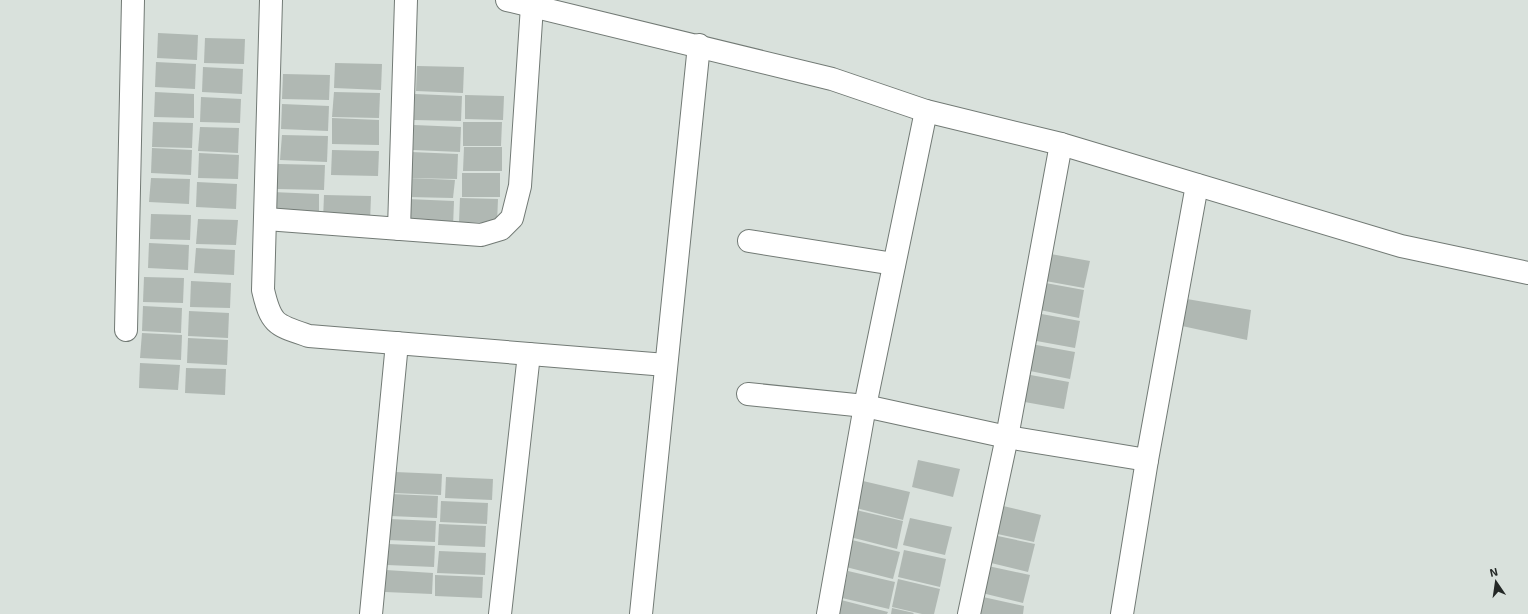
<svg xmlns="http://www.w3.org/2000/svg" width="1528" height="614" font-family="'Exo 2',sans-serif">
<rect width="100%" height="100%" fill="#d9e1dc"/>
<!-- building -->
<g fill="#b0b8b3">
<path d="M158,33L198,35L197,60L157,58Z"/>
<path d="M205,38L245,39L244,64L204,63Z"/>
<path d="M156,62L196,64L195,89L155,87Z"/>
<path d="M335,63L382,64L381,90L334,88Z"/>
<path d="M417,66L464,67L463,93L416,91Z"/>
<path d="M203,67L243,69L242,94L202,92Z"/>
<path d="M283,74L330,75L329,100L282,99Z"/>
<path d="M155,92L194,94V118L154,117Z"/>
<path d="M334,92L380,93L379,118L332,117Z"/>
<path d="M415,94L462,96L461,121L414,120Z"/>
<path d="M465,95L504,96L503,120L465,119Z"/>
<path d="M201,97L241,99L240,123L200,122Z"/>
<path d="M282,104L329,106L328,131L281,129Z"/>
<path d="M332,118L379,120V145L332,144Z"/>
<path d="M153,122L193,123L192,148L152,147Z"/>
<path d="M463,122H502L501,146H463Z"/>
<path d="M414,125L461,127L460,152L413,150Z"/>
<path d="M200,127L239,128L238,153L198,151Z"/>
<path d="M282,135L328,136L327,162L280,160Z"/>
<path d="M464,147H502V171H463Z"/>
<path d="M152,148L192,150L191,175L151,173Z"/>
<path d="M332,150L379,151L378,176L331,175Z"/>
<path d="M411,152L458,154L457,179L410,178Z"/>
<path d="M199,153L239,155L238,179L198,178Z"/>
<path d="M278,164L325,165L324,190L277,189Z"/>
<rect x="462" y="173" width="38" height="24"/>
<path d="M151,178L190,179L189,204L149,202Z"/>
<path d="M408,178L455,180L453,198L407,197Z"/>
<path d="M197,182L237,184L236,209L196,207Z"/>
<path d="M272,192L319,194V219L272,217Z"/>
<path d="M324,195L371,196L370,222L323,220Z"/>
<path d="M460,198L498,199L497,223L459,222Z"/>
<path d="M407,199L454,201L453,227L406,225Z"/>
<path d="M151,214L191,215L190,240L150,239Z"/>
<path d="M198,219L238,220L236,245L196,244Z"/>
<path d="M149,243L189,245L188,270L148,268Z"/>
<path d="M196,248L235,250L234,275L194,273Z"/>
<path d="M1045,253L1090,261L1084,288L1040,280Z"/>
<path d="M144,277L184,278L183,303L143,302Z"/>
<path d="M191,281L231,283L230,308L190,307Z"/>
<path d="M1040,282L1084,290L1079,318L1035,309Z"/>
<path d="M1187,299L1251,310L1247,340L1182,326Z"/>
<path d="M143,306L182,308L181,333L142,331Z"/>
<path d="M189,311L229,313L228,338L188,336Z"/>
<path d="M1036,313L1080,321L1075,348L1031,340Z"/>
<path d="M142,333L182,335L181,360L140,358Z"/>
<path d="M188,338L228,340L227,365L187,363Z"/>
<path d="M1031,344L1075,352L1070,379L1025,370Z"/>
<path d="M140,363L180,365L178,390L139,388Z"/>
<path d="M186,368L226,369L225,395L185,393Z"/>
<path d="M1025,374L1069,382L1064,409L1019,401Z"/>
<path d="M918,460L960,469L953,497L912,487Z"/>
<path d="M395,472L442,474L441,495L393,493Z"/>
<path d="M446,477L493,479L492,500L445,498Z"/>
<path d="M863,481L910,492L903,520L856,508Z"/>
<path d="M391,494L438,496L437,518L390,516Z"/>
<path d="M441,501L488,503L487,524L440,522Z"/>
<path d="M999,505L1041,515L1034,542L993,533Z"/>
<path d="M856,510L903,521L897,549L850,537Z"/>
<path d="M910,518L952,527L945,555L903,545Z"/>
<path d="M389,519L436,521L435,542L387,540Z"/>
<path d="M439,524L486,526L485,547L438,545Z"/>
<path d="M993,535L1035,544L1028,572L987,562Z"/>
<path d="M852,540L900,552L893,579L846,567Z"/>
<path d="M388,544L435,546L434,567L387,565Z"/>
<path d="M904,550L946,559L940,587L898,577Z"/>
<path d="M439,551L486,553L485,575L437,573Z"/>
<path d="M988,566L1030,575L1023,603L982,593Z"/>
<path d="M386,570L433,573L432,594L385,592Z"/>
<path d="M848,571L895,582L889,609L842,598Z"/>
<path d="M435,575L483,577L482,598L435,596Z"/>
<path d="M898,579L940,589L934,614H922L892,607Z"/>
<path d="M983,597L1024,606L1023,614H979Z"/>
<path d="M841,600L888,612L887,614H837Z"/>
<path d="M892,608L914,613L913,614H891Z"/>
</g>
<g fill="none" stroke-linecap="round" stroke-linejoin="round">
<defs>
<g id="minor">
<path d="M271,0L263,290C271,325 276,325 309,336L666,365"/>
<path d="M507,0L832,79L926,111L1061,144L1401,246L1528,273"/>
<path d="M266,219L481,235L501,229L512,218L520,186L532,6"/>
<path d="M399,229L406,0"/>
<path d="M749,241L894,264"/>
<path d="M126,330L133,0"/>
<path d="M748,394L865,406L1007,437L1147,460"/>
<path d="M371,614L397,343"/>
<path d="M500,614L529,354"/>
<path d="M641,614L699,45"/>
<path d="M828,614L865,406L926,111"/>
<path d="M969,614L1007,437L1061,144"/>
<path d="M1122,614L1147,460L1197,185"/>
</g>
</defs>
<!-- minor casing -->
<use href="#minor" stroke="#727a75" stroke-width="24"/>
<!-- minor -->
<use href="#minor" stroke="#fff" stroke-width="22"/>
</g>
<!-- north arrow -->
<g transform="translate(1496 582) rotate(347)" stroke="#d9e1dc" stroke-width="3" paint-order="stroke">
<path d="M0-3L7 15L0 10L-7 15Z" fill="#242826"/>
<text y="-6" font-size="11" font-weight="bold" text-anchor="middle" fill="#242826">N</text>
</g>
</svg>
